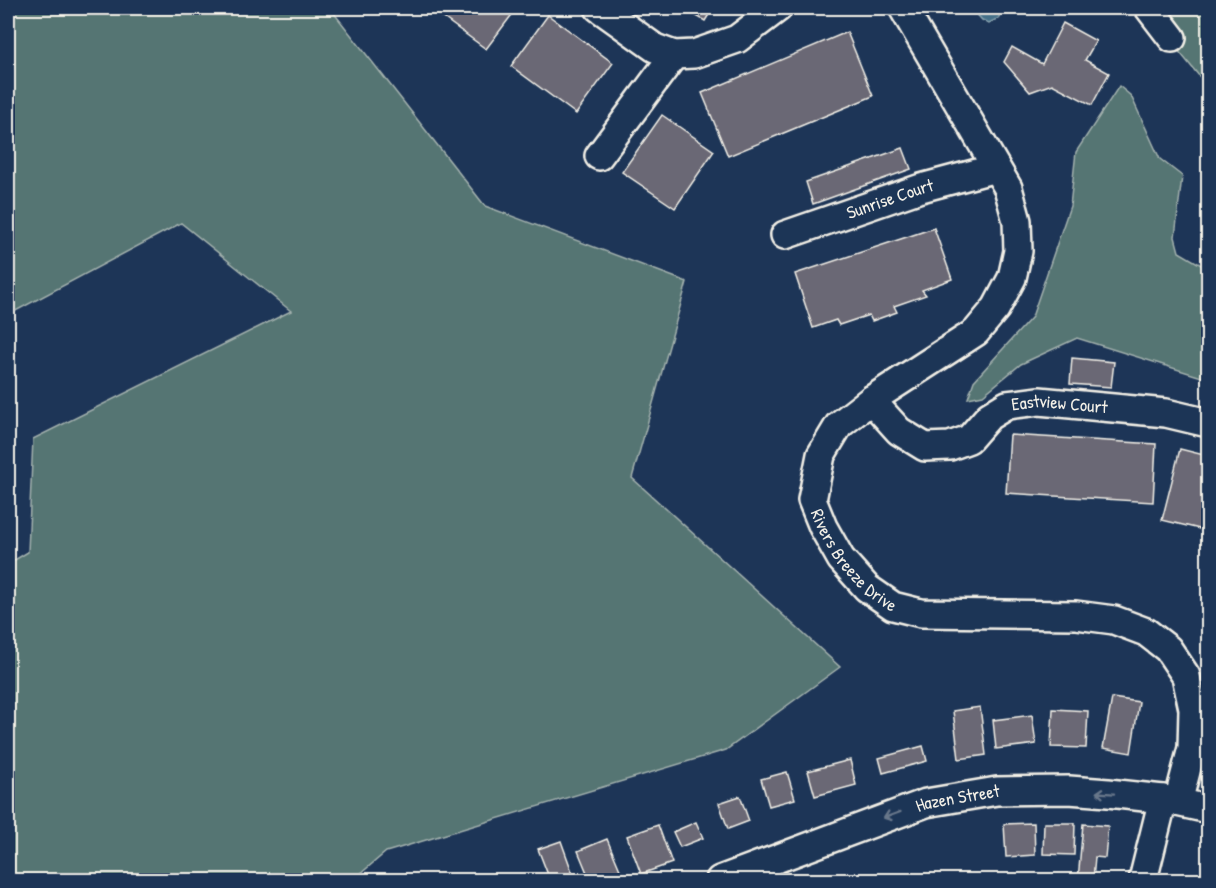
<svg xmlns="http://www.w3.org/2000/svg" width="1216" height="888" font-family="'Patrick Hand',sans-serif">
<rect width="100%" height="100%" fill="#1d3557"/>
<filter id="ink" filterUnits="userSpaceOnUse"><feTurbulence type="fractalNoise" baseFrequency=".0167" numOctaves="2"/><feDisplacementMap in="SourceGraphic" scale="12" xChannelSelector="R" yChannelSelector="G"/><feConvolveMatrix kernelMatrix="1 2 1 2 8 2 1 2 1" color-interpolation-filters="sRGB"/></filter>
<g filter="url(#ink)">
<!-- green -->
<g fill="#547473" stroke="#a4b2ae" stroke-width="1.5">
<path d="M8,8H330L485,206L687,282L632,478L840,667L726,750L386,852L353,880H8V564L28,552L33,439L291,311L181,223L8,315Z"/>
<path d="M1151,8H1208V79L1200,77L1154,21Z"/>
<path d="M1119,86L1131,96L1160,159L1182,176L1175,237L1179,252L1208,269V379L1077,338L1021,364L983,395L968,398L974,381L1032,317L1070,206L1076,152Z"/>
</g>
<!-- water -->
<path fill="#457089" stroke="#8ba4af" stroke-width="1.5" d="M971,8H1000L999,18L989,23L982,20Z"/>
<!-- building -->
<g fill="#6b6875" stroke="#f4f1e8" stroke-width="1.5">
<path d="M430,8H517L486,49Z"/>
<path d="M683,8H713L705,21Z"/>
<path d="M548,15L613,63L576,114L511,66Z"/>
<path d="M1063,23L1096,41L1085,60L1109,73L1092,105L1052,84L1030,92L1004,62L1012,47L1042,64Z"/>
<path d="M847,32L873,96L728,156L702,93Z"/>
<path d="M662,115L714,151L675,208L622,172Z"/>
<path d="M903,148L911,169L813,204L806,182Z"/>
<path d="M934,228L952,279L922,290L926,295L894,306L897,312L872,321L869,315L839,325L836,320L813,328L795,274Z"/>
<path d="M1072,358L1114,362L1111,387L1070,384Z"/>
<path d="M1010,435L1156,444L1153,502L1006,493Z"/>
<path d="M1180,449L1208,456V531L1162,520Z"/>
<path d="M1112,698L1139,702L1131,753L1103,748Z"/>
<path d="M980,707L986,755L959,759L953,711Z"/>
<path d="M1053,709L1088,711L1086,748L1051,747Z"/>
<path d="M1032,715L1036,744L996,749L993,720Z"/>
<path d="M923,746L927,761L883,773L879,758Z"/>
<path d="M850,760L856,785L815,796L808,771Z"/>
<path d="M787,772L795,799L769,806L761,779Z"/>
<path d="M740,796L749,821L728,829L719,803Z"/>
<path d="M696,822L703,838L680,847L673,832Z"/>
<path d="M1034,823L1035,855L1006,857L1004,824Z"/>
<path d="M1044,823H1075L1074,855L1043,854Z"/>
<path d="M1083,824L1108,826L1105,858L1095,857L1093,880H1078Z"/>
<path d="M658,825L672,863L641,874L627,836Z"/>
<path d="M607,839L623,877L613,880H590L578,851Z"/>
<path d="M561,841L575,880H550L538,849Z"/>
<path d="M1201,873L1208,875V880H1199Z"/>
</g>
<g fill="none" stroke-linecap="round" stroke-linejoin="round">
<defs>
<g id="minor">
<path d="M599,8L655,48L674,55L694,54L737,39L778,8"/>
<path id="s1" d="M903,8L1008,188L1017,221L1018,251L1012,278L996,308L976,332L871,400L839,425L821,455L812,500L823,527L841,559L867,588L893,606L921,613L1076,615L1114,620L1146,632L1168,649L1186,676L1193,709L1192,748L1178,802"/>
<path d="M1149,8L1172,38"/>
<path d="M599,156L674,55"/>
<path id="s2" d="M785,235L921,188L996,168"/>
<path id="s3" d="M871,400L899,431L925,447L950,446L969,439L989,416L1007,405L1039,401L1166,413L1208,423"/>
<path id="s4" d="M720,880L926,803L997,791L1069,790L1108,793L1163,799L1208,809"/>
<path d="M1143,880L1163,799"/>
</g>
</defs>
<!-- minor casing -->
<use href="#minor" stroke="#f4f1e8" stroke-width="32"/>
<!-- minor -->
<use href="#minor" stroke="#1d3557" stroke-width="27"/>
</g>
<!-- one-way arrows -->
<defs><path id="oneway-shaft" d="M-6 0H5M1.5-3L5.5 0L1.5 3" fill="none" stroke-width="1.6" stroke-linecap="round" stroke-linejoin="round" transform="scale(1.5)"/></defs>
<g stroke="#68778a">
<use href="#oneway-shaft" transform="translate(1105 793) rotate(-176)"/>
<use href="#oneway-shaft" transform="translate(892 815) rotate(160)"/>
</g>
</g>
<g text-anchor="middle" stroke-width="6" stroke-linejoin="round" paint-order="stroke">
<!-- street labels -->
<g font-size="18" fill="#f4f1e8" stroke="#1d3557">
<text dy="6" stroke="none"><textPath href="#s2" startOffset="111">Sunrise Court</textPath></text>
<text dy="6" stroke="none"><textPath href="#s3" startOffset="222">Eastview Court</textPath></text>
<text dy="6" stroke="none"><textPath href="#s1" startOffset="687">Rivers Breeze Drive</textPath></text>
<text dy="6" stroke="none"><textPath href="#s4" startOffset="252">Hazen Street</textPath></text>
</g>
</g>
<!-- margin -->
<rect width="1216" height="888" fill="none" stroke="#1d3557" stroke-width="30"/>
<rect x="15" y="15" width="1186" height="858" fill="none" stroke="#f4f1e8" stroke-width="2" filter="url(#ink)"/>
</svg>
